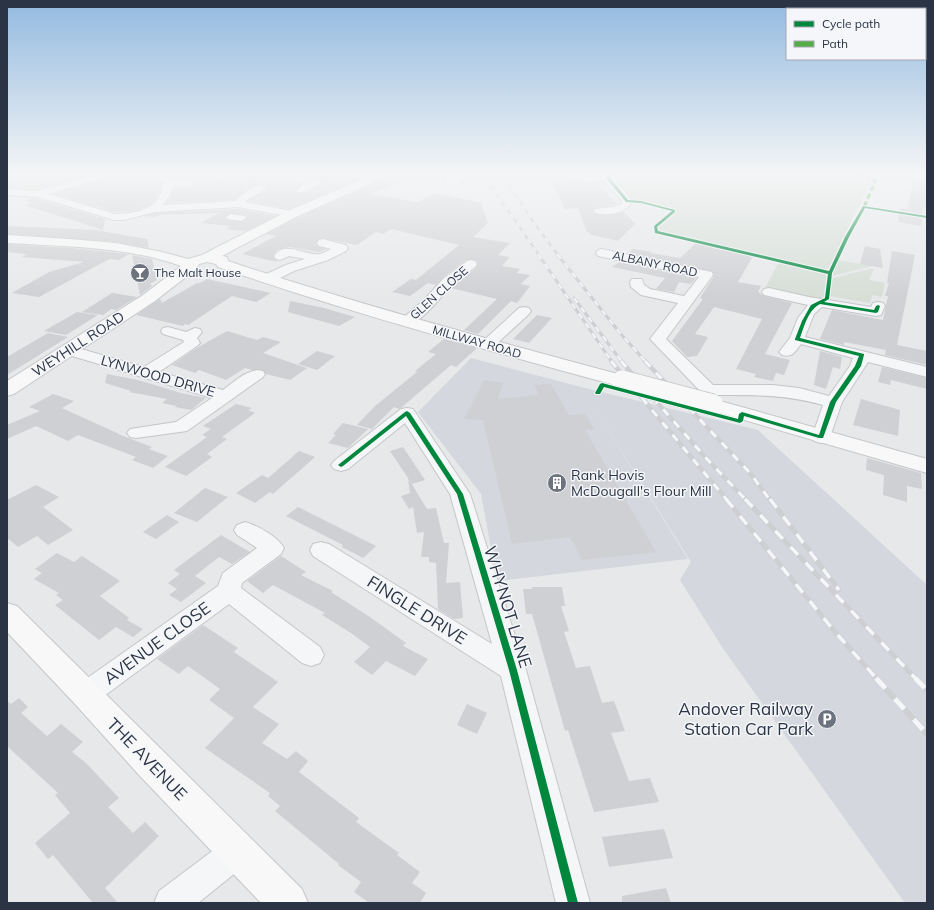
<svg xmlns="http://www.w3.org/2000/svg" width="934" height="910" font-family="Mulish,sans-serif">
<rect width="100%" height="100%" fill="#e6e8ea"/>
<!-- built -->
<path fill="#d4d7dd" d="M471,358L581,387L758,430L927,585V903H905L724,650L680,580L691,562L589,399L688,559L497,581L481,494L418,412Z"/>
<!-- green -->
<g fill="#d6ded6">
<path d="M13,172H103L35,191L7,190V174Z"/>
<path d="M622,172H835L863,177L871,181L827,271L742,250L659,232L658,226L676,213V210L669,207L633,201L630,198L631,196C625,191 619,188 613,182L614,176Z"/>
<path d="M838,260L872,266L832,276Z"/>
<path d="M779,262L827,273L823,300H812L765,288Z"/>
<path d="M874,268L869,280L885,283L882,297L872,295L870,303L830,296L833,278Z"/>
</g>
<!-- building -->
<g fill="#ced0d3" fill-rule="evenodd">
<path d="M128,172H194L195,175L222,180L242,172H254L271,176L274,175L293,178L295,182L302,185L295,190L297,194L306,193L322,183L319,180L305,176L304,172H350L353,175L361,178L289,209L248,201L267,189L265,184L256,185L247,189L234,200L166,203L171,196L173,189L190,187L196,183L189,178H174L162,175L156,179L163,183L156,199L146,207L134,211L115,212L54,194Z"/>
<path d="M394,172H421L371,194L417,202L436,193L481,203L488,223L473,237L510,243L498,255L510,257L502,266L520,269L517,273L530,275L521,284L530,286L517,303L511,301L478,334L464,330L497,299L451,288L476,268L478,263L475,260H466L442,278L436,285L428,283L410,296L392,292L411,279L416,280L459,245L391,229L383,234L376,232L357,245L323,238L319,239L316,244L319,247L326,249L319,252L290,247L283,248L277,250L273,256L277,262L242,254L276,236L266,234L297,218L393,175Z"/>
<path d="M547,172H566L564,174L568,178L579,182H603L605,185H599L617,204L595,208L593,210L594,214L611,215L624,212L635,224L618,241L589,234L591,233L587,232L578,208L565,209Z"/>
<path d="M913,181L927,182V208L923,207L921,226L898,222L900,208L908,209Z"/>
<path d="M34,198L105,219L103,230L25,205L32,203L25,201Z"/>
<path d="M238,209L276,216L245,231L226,229L230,226L201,223L219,213L160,215L155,217L144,216L155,213ZM231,213L245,215L247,218L241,222L227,220L225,217Z"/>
<path d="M7,226L96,230L147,239L149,248L116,242L7,234Z"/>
<path d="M696,243L714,247L713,248L753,256L738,282L761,286L758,292L764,296L792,303L765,354L790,360L784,375L776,373L773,381L754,377L756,374L736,369L762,319L714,307L695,334L708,337L697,356L687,357L672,341L703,299L700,298L714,276L713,272L628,253L633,249L652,252L650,253L680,258Z"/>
<path d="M7,244L72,248L129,254L119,260L110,259L100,264L39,297L12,293L49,272L84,262L22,257L27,254L7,252Z"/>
<path d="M865,246L880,249L883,268L860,264Z"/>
<path d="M892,251L915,255L897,345L927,351V365L885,355L886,350L844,342V345L820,339L832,310L883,320L888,296H885L889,283H887Z"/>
<path d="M132,255L152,259L157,280L150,284L152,286L140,295Z"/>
<path d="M619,262L696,278L691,284L679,282L674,292L656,289L665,278L612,267Z"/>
<path d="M207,279L271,293L256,302L232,296L188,325L185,324L183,326L136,315L160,299L162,303L197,283H200Z"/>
<path d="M112,293L137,297L116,310L111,309L103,315L82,312Z"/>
<path d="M290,301L324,308L355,317L339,326L288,312Z"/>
<path d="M77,312L98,315L66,335L44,331Z"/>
<path d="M537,315L552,318L529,343L513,339Z"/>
<path d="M227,331L257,340L263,337L281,342L263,353L307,368L290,380L266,374L263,370H252L245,368L226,380L199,370L195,373L172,365L195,349Z"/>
<path d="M48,333L68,337L7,375V357Z"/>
<path d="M444,339L477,348L456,367L451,365L402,407L399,409L394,407L372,429L357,425L375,406L417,372L415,371L436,354L428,352Z"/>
<path d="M317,351L335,356L317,370L298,364Z"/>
<path d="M820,351L842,357L840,369L833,367L826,389L814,385Z"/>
<path d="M882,367L927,378V389L891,380L890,385L878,382Z"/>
<path d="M107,374L138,380L181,393L206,398L191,410L175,407L176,406L162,403L167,399L129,392L131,391L105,383Z"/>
<path d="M484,380L503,383L498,399L539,395L534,385L551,384L569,415L585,414L594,429L585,430L656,552L582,560L570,537L512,544L483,420L464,419Z"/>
<path d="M53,394L74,401L62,408L119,434H118L152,447L149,449L168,456L153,468L132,460L136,457L78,435L68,441L36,426L7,439V425L40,411L29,407Z"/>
<path d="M861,399L900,410L898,436L853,425Z"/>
<path d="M236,404L252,408L248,410L255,413L222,437L227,439L207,454L212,457L186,476L165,467L207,437L202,435L211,429L203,426Z"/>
<path d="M343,423L368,429L348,448L328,443L336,435L333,434Z"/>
<path d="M403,447L425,480L412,484L390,451Z"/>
<path d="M299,451L315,457L273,494L270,492L255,503L236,493L262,475L268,478Z"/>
<path d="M867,458L921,473L922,489L907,486V502L883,495L884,475L866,470Z"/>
<path d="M408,478L427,509L436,508L444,543H449L446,583L460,582L463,618L454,619L438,609L436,563L429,562V557H421L424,532L417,533L413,507L409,509L401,496L410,493Z"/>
<path d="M36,485L59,497L43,507L73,530L48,545L37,536L18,547L7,538V500Z"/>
<path d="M205,488L228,497L197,522L174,513Z"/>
<path d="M298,507L376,546L363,558L342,547L343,545L286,516Z"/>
<path d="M167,515L179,522L156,539L143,532Z"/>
<path d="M221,535L250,552L232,564L219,557L195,576L206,583L181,602L169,595L177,589L168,583L180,574L174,570Z"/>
<path d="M57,553L74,562L82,556L120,581L100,596L129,618L127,620L143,629L133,637L116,627L99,640L55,605L63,600L56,595L59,593L34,579L42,573L35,569Z"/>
<path d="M281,556L306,572L301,575L333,591L331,592L370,617L406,643L403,646L428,659L415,676L386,661L372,675L354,662L370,647L351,633L322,615L325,613L273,585L263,593L247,581Z"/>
<path d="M532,587H562L565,606H561L569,631L564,632L576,668L590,666L602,703L614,701L625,731L611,733L629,781L650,778L659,802L594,812L568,730L565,731L532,614H526L523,589H532Z"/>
<path d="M203,625L238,648L234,652L278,682L253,707L279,724L262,743L287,759L296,751L308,761L299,772L359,818L356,822L399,853L397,855L420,872L412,883L426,893L420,903H369L354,892L361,882L338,865L339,864L275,811L280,806L268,796L270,793L205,748L234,718L209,700L220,689L188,666L179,674L157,659Z"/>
<path d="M19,698L28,707L21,713L47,736L61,724L83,742L72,752L86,763L119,798L108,807L133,833L145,822L159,836L105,888L118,903H93L53,855L48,859L35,843L70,813L55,795L58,793L7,746V701L11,704Z"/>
<path d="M467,704L487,713L477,734L457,725Z"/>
<path d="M664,829L673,858L609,867L602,837Z"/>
<path d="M666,888L671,903H622V896Z"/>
</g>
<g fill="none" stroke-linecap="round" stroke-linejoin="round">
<defs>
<g id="street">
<path d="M104,172H119L117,174L49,194L115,214C131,214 153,211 160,195C162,190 161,187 165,183L157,179L162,176L174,180H189L194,183C188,189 179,184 172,188L170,195L163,205L235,201L248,190L257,186H265L266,188C260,194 251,196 245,202L292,211L297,214L292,217L238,207L155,212L124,220H114L38,197L7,195V189L37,191Z"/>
<path d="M266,172H277L272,175Z"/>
<path d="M292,172H302L303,177L319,181L321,183L305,192H297L296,190L306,184L295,181Z"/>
<path d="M351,172H367L378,175L380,177L375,180L353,174Z"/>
<path d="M459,172H469L463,179L460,181L462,183L460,185L446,184L444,182C448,177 455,177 459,172Z"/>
<path d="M568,172H574L577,174L606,175L611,172H623L614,179L632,201C627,214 608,216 595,213L594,211L595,209L613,207L621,204L622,201L605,181C593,180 574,184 566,174Z"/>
<path d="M897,172H909L927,175V181L906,178Z"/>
<path d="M231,214L245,216L246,218L241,221L227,219L226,217Z"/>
<path d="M323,239L346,245L348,248L346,251L328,260L294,271L272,282H262L260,279L262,276L286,265L305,259L289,256L280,260L276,259L274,256C285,240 305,256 319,254C323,254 328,250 331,249L319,246L317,243L319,240Z"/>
<path d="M602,249L712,272L713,275L666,339L713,385H773L799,388L829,396L850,366L853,358L801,344C795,352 792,358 782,355L779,352L790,338L798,318L808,305L764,295L762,292L764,289L769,288L809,297L871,307L873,303L878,302L883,303L885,306L881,315L876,316L822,307L814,314L805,337L927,367V377L868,362L842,402L830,437L828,441L821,443L814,441L812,437L823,405C783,394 751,395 709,395L703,394L653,342L650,339L678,303L641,295L631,287L630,282L632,279H642L644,285L650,289L684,296L699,277L598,256L596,253L598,250Z"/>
<path d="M471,260L475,261L477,264L475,267C468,272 460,278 453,284C441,295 419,329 402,325L400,322L402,319L424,300L443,279L467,261Z"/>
<path d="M524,307L529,308L531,311L529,314L492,348L487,350L482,348L479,345L482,342L519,308Z"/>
<path d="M168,327L186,332L195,328L200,329L202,332L197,338L200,343L197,346L159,372L223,390C234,382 249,367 263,371L265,374L263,377L187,431L136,438L130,437L127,433L130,429L176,422L212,398L62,353L59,350L62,347L67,345L144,367L184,342L183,340L163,334L161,331L163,328Z"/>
<path d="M407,408L413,409L470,494L526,670L590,903H556L501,676L313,556L310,550L313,544L321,542L329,544L492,644L450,494L405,423L348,469L341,471L334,469L331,465L334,461L401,409Z"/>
<path d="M245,522C258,526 277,536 284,548L281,554L242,583L241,588L320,647L324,655L320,663L311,666L302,663L229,604L96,702L86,706L76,702L72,694L76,686L218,586L223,573L257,548L237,535L234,530L237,525Z"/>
<path d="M238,835L249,840L254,851L249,862L198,903H154L159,891L227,840Z"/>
</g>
<g id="secondary">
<path d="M379,172H393L392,174L296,217L222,256L227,257L228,261C360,305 495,341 629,377L632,381L629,385L622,387L615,385C482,349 349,312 218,267L216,264L207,262L199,264L195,270L155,301L14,394L7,396V381L143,295L181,266C131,247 61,246 7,243V235L70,239L116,243L162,252L188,259L202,255L288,211Z"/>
<path d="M713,399L927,459V473L706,409L703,405L706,401Z"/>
<path d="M7,603L17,606L302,889L308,903H261L139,775L75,704L7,632Z"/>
</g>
</defs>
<!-- street casing -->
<use href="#street" stroke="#c4c6c8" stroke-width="2"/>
<!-- secondary casing -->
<use href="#secondary" stroke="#c4c6c8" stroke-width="2"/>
<!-- street -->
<use href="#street" fill="#f5f6f7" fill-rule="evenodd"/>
<!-- secondary -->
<use href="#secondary" fill="#f8f8f8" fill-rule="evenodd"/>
<defs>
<g id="rail-far4">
<path d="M484,172L496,193L539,255"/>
<path d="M500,172L537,227L558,255"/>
</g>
<g id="rail-far3">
<path d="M538,254L612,362"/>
<path d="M557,254L620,333L646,362"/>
<path d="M574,298L622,362"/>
</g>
<g id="rail-far2">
<path d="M611,361L727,500"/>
<path d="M621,361L705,457L746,500"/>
<path d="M645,361L750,473L770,500"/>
</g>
<g id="rail-far1">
<path d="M726,499L836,633L877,679"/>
<path d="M745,499L916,679"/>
<path d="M770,499L839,590"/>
</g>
<g id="rail">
<path d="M876,678L927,734"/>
<path d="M915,678L927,690"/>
</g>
</defs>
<!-- rail-far4 casing -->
<use href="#rail-far4" stroke="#cecfd2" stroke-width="2.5"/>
<!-- rail-far3 casing -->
<use href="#rail-far3" stroke="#cecfd2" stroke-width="3"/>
<!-- rail-far2 casing -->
<use href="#rail-far2" stroke="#cecfd2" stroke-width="4.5"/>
<!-- rail-far1 casing -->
<use href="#rail-far1" stroke="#cecfd2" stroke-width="5"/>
<!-- rail casing -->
<use href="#rail" stroke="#cecfd2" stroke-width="6"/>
<!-- rail-far4 -->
<use href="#rail-far4" stroke="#f4f6f9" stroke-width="1.5" stroke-dasharray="5" stroke-linecap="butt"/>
<!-- rail-far3 -->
<use href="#rail-far3" stroke="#f4f6f9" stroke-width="2" stroke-dasharray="6" stroke-linecap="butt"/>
<!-- rail-far2 -->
<use href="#rail-far2" stroke="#f4f6f9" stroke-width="3" stroke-dasharray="8" stroke-linecap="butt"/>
<!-- rail-far1 -->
<use href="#rail-far1" stroke="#f4f6f9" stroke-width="3.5" stroke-dasharray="11" stroke-linecap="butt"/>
<!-- rail -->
<use href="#rail" stroke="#f4f6f9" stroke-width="5" stroke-dasharray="14" stroke-linecap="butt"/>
<defs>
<path id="secondary-bridge" d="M622,381L713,405"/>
</defs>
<!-- secondary-bridge casing -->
<use href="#secondary-bridge" stroke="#c4c6c8" stroke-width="23" stroke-linecap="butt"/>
<!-- secondary-bridge -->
<use href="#secondary-bridge" stroke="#f8f8f8" stroke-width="21"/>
<!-- quiet -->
<path stroke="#54ac47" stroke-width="3" stroke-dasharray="5.5 3" stroke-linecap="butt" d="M839,172C850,174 868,173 875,182L864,207"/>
<defs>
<g id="cycleway">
<path d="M616,172H619L610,178L628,200L641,201L675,210V212L657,227L658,231L829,271L845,237L863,206L927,216V218L865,208L849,237L832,273L829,299L824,302L874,310L876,306L878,305L880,306L878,312L876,313L820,304C808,310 804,327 800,338L864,354V355L861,366L836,402L823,438H819L744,416L743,421L740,423L604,387L600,394H596L595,393L600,384L602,383L738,419L739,414L742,412L819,435L830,402L855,366L859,356L795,340V339L802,321L811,305L825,298L828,274L655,233L654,226L672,211L641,203L626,202L606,178Z"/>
<path d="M407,411L410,413L463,494L517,670L578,903H568L509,670L457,494L406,416L343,466L341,467L338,465L405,412Z"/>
</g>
</defs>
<!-- cycleway casing -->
<use href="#cycleway" stroke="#f4f6f9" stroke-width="2"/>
<!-- cycleway -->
<use href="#cycleway" fill="#00873e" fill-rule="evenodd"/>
</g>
<!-- sky -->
<linearGradient id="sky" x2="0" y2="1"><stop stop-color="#93bae0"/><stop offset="0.58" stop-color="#f4f5f6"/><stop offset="1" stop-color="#f4f5f6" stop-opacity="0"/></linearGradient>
<rect width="934" height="299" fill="url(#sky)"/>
<!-- icons -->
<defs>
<symbol id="bar-disc" viewBox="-11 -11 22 22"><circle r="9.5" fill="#6c737f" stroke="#f4f6f9"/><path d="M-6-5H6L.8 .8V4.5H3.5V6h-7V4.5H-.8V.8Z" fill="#fff"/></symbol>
<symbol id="building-disc" viewBox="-11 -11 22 22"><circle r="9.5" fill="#6c737f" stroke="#f4f6f9"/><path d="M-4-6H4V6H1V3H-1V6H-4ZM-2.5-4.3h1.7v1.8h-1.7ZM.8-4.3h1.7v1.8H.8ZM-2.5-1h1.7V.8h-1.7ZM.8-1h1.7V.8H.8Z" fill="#fff"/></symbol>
<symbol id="parking-disc" viewBox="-11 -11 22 22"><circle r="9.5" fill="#6c737f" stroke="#f4f6f9"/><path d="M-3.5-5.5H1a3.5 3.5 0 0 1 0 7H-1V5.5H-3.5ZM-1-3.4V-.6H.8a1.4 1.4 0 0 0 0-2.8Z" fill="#fff"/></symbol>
</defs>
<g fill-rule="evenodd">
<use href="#bar-disc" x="129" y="262" width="22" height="22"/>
<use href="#building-disc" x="546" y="472" width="22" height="22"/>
<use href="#parking-disc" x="816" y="708" width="22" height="22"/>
</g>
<g text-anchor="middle" stroke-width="3" stroke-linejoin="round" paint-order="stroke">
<!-- far-street labels -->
<g font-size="12" fill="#2b3445" stroke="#f4f6f9">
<text transform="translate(655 264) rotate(12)" y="4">ALBANY ROAD</text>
<text transform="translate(439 293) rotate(-42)" y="4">GLEN CLOSE</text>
<text transform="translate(477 342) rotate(16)" y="4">MILLWAY ROAD</text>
</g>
<!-- far-poi labels -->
<g font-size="12" fill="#2b3445" stroke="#f4f6f9" text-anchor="start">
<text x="154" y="277">The Malt House</text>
</g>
<!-- street labels -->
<g font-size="14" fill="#2b3445" stroke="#f4f6f9">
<text transform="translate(78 344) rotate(-33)" y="5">WEYHILL ROAD</text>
<text transform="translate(158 376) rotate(16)" y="5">LYNWOOD DRIVE</text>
</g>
<!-- poi labels -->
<g font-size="14" fill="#2b3445" stroke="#f4f6f9" text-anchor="start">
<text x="571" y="480">Rank Hovis<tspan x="571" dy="16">McDougall's Flour Mill</tspan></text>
</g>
<!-- near-street labels -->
<g font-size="17" fill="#2b3445" stroke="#f4f6f9">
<text transform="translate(508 607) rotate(73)" y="6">WHYNOT LANE</text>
<text transform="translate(417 610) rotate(32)" y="6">FINGLE DRIVE</text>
<text transform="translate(157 643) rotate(-36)" y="6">AVENUE CLOSE</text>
<text transform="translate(147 759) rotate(46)" y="6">THE AVENUE</text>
</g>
<!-- near-poi labels -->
<g font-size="17" fill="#2b3445" stroke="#f4f6f9" text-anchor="end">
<text x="813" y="715">Andover Railway<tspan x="813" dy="20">Station Car Park</tspan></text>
</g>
</g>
<!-- border -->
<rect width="934" height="910" fill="none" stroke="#2b3445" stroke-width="16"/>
<!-- legend -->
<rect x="786" y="8" width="140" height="52" fill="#f4f6f9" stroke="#a4a8b1"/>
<rect x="794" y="21" width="20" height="6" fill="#00873e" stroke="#a4a8b1"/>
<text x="822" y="28" font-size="12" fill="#2b3445">Cycle path</text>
<rect x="794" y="41" width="20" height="6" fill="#54ac47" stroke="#a4a8b1"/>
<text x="822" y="48" font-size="12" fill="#2b3445">Path</text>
</svg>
